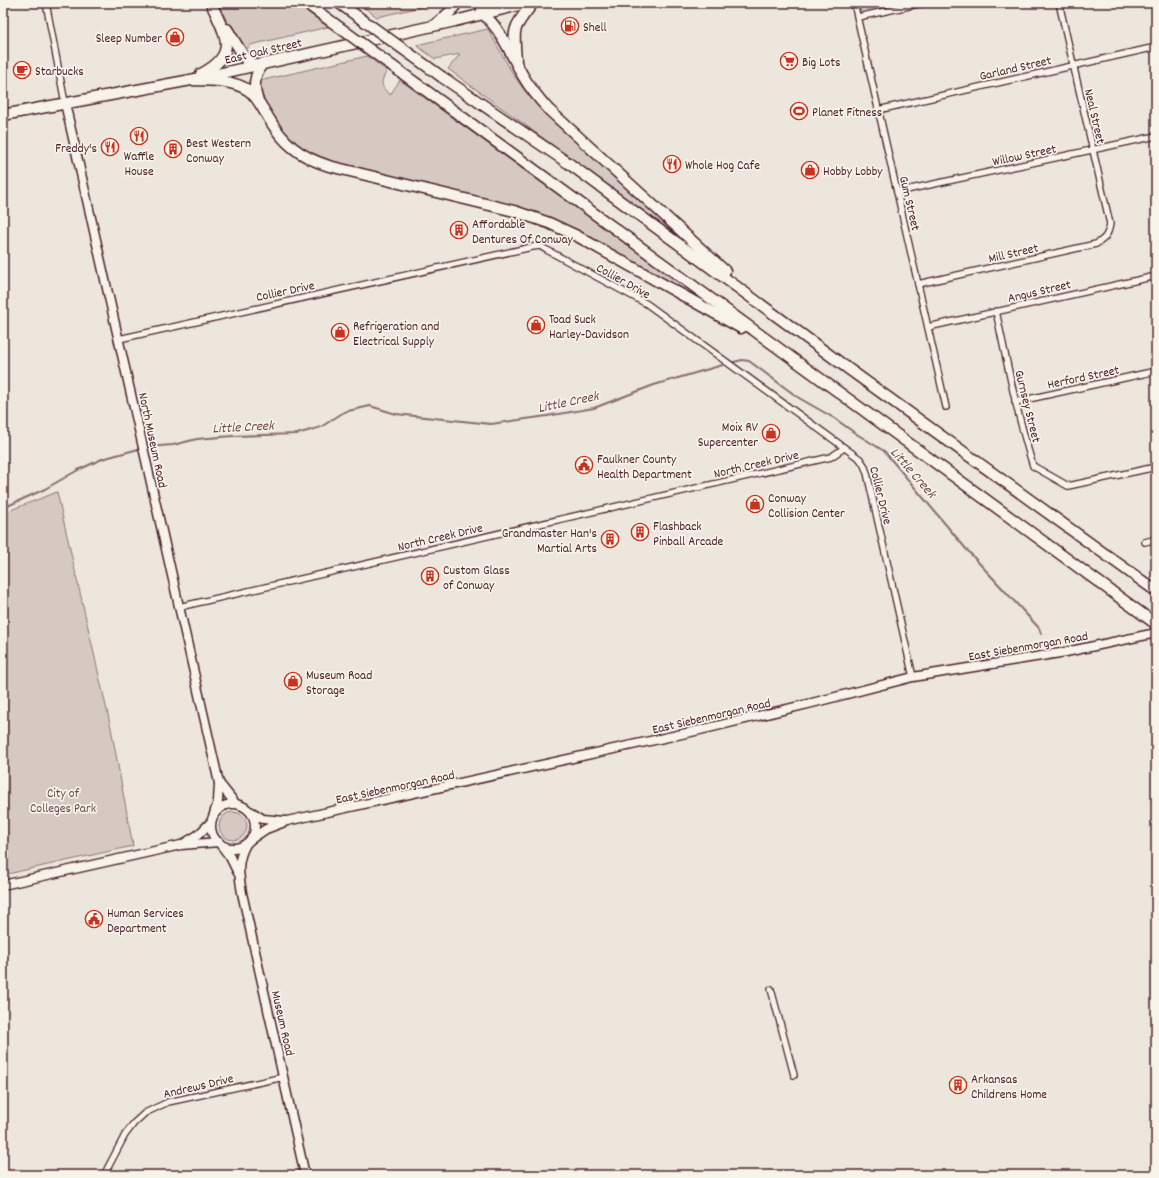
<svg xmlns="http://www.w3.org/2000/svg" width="1159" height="1178" font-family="Dekko,sans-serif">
<rect width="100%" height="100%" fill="#ece6dd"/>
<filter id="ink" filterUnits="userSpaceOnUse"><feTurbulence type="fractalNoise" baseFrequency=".025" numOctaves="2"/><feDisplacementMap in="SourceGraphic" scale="8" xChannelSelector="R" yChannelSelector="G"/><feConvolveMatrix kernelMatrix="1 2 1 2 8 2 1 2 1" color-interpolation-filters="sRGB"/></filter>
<g filter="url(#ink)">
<!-- green -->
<g fill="#d5c9c2" stroke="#907476">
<path d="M218,3H295L328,27L250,45L246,50L242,52Z"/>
<path d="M364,3H439L377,17L362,6Z"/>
<path d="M858,3H859L867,9L895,3H910L863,13L861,12Z"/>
<path d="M488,29C501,52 512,76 529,96C548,119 571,136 594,155C627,183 658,215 689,244L448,69L460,54L435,59L416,45Z"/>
<path d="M367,56L387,71C380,82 380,86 390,95L400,80L713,307L581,232L537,212L486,199L329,161L305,151L287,137L275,122L259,89V81Z"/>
<path d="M57,492L111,728L133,846L3,875V513Z"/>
<circle cx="233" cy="826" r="14"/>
</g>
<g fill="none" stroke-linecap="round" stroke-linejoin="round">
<!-- stream -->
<g stroke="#896c6f" stroke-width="2">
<path d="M730,363L742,360L749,361L799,398L834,418L855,433L884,451L967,550L1039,628L1041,634"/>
<path d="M146,447L173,445L197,439L233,436L297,434L321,427L344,412L370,406L396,414L491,424L547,416L594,408L654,385L726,364"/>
<path d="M3,508L45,489L78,470L102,459L142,448"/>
</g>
<defs>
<g id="street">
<path d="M46,3L65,103"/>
<path d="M854,3L946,407"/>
<path d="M858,17L923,3"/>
<path d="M878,110L1156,47"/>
<path d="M897,192L1156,136"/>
<path d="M918,284L1096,244C1105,239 1108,235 1110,224L1059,3"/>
<path d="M996,311C1007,363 1017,415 1033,466L1068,486L1156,467"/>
<path d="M928,327L1156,276"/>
<path d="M119,339L532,247L540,246L545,249L647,304L860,459L864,465L867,473L913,677"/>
<path d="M1015,402L1156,371"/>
<path d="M1145,542L1156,539"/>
<path d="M179,607L831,457L844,448"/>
<path d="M771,989L794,1075"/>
<path d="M104,1175L125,1135L134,1123L145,1113L168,1102L284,1077"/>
</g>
<g id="secondary">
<path d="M479,3L483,14"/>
<path d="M487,3L491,12"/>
<path d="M65,103L219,783L218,801L214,814"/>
<path d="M219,783L235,803"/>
<circle cx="233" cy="826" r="22"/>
<path d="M252,812L263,819L285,821"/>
<path d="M250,840L266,829L287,821L700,730L812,703L913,677L1066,652L1156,633"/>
<path d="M183,844L198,835L211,822"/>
<path d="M246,844C236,862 239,874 242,893L305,1175"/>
<path d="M221,845L230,857L238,873"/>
<path d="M3,885L181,845L219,842"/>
</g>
<g id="highway">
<path d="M483,14C502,30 511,55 523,76C530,88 539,99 549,110L725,271"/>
<path d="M436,24L451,11L457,3"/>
<path d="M227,29L246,60L255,65"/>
<path d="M516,59C513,26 513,29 533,3"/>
<path d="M201,74C240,54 225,35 211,3"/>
<path d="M442,77L571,165L850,370L1156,591"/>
<path d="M191,80C210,81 231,79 248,90C257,96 262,108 268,117C283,143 300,157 329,166L514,211L549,223L577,236L741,328"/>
<path d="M417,84L1156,624"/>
<path d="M257,98C253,86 255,73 263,63"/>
<path d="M3,115L191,80L455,21L527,3"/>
</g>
</defs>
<!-- street casing -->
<use href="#street" stroke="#4a1f2b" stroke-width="8"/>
<!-- secondary casing -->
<use href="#secondary" stroke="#4a1f2b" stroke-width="11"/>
<!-- highway casing -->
<use href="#highway" stroke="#4a1f2b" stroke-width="13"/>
<!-- street -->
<use href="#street" stroke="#f7f3e8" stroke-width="5.5"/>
<!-- secondary -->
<use href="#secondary" stroke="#f7f3e8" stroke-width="8"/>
<!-- highway -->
<use href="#highway" stroke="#f7f3e8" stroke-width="10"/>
<defs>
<g id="highway-bridge">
<path d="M306,3L417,84"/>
<path d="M339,3L442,77"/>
</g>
</defs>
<!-- highway-bridge casing -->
<use href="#highway-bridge" stroke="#4a1f2b" stroke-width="13" stroke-linecap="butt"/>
<!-- highway-bridge -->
<use href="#highway-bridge" stroke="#f7f3e8" stroke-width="10"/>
</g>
</g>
<!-- icons -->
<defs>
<symbol id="fuel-ring" viewBox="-11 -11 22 22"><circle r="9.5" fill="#f7f3e8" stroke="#c8321e" stroke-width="1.5"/><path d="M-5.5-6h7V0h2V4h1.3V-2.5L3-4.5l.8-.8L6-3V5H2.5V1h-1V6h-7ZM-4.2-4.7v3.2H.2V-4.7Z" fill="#c8321e"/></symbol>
<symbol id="shop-ring" viewBox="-11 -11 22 22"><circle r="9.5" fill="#f7f3e8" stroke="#c8321e" stroke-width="1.5"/><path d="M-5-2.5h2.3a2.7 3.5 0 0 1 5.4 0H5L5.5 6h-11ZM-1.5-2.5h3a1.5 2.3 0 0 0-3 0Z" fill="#c8321e"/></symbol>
<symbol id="supermarket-ring" viewBox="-11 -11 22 22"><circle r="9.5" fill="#f7f3e8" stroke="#c8321e" stroke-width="1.5"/><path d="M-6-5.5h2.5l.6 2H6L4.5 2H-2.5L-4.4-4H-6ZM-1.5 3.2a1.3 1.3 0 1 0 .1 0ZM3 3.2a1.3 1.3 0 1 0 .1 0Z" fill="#c8321e"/></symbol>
<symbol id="cafe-ring" viewBox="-11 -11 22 22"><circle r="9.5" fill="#f7f3e8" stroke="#c8321e" stroke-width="1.5"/><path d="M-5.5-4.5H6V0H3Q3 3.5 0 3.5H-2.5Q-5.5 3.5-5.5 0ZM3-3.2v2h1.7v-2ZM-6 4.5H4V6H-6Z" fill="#c8321e"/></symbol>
<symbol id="stadium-ring" viewBox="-11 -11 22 22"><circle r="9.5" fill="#f7f3e8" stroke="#c8321e" stroke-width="1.5"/><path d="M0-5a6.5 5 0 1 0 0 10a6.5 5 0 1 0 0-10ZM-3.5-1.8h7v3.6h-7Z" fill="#c8321e"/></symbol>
<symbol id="restaurant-ring" viewBox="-11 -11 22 22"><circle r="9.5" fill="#f7f3e8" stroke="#c8321e" stroke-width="1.5"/><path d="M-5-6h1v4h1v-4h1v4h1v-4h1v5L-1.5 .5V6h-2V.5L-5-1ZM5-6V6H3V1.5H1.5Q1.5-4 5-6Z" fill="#c8321e"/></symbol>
<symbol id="building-ring" viewBox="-11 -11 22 22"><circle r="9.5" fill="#f7f3e8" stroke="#c8321e" stroke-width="1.5"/><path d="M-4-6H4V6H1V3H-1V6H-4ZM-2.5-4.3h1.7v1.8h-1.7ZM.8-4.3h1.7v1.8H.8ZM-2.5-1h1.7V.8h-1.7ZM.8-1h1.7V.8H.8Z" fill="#c8321e"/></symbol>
<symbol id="civic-ring" viewBox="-11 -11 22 22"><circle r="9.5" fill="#f7f3e8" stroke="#c8321e" stroke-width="1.5"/><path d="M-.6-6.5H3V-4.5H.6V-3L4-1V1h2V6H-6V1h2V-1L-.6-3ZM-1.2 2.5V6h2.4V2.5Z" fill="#c8321e"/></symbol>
</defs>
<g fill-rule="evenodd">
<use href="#fuel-ring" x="560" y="16" width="20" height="20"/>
<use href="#shop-ring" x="165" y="27" width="20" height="20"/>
<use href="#supermarket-ring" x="779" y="51" width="20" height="20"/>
<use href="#cafe-ring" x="12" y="60" width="20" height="20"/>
<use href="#stadium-ring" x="789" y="101" width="20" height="20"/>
<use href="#restaurant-ring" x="129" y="126" width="20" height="20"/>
<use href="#restaurant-ring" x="100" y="137" width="20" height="20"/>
<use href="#building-ring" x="163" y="139" width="20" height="20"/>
<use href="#restaurant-ring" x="662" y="154" width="20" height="20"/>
<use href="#shop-ring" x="800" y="160" width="20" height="20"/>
<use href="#building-ring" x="449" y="220" width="20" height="20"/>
<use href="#shop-ring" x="526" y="315" width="20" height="20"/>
<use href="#shop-ring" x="330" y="322" width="20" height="20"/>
<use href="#shop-ring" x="761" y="423" width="20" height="20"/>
<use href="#civic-ring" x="574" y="455" width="20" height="20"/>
<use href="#shop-ring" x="745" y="494" width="20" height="20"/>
<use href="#building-ring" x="630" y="522" width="20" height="20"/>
<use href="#building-ring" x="600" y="529" width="20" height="20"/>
<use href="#building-ring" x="420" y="566" width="20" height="20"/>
<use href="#shop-ring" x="283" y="671" width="20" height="20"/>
<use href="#civic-ring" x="84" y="909" width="20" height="20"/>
<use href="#building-ring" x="948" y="1075" width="20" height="20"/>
</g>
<g text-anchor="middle" stroke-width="3.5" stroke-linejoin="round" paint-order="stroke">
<!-- poi labels -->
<g font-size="13" fill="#4a1f2b" stroke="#f7f3e8" text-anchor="start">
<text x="583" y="31">Shell</text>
<text x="162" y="42" text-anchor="end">Sleep Number</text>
<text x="802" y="66">Big Lots</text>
<text x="35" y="75">Starbucks</text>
<text x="812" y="116">Planet Fitness</text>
<text x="186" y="147">Best Western<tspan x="186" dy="15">Conway</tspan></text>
<text x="97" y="152" text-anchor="end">Freddy's</text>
<text x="139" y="160" text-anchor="middle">Waffle<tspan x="139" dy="15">House</tspan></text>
<text x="685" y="169">Whole Hog Cafe</text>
<text x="823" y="175">Hobby Lobby</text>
<text x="472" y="228">Affordable<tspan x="472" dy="15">Dentures Of Conway</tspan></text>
<text x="549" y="323">Toad Suck<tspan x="549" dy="15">Harley-Davidson</tspan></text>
<text x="353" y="330">Refrigeration and<tspan x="353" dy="15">Electrical Supply</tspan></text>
<text x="758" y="431" text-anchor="end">Moix RV<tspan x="758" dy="15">Supercenter</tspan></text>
<text x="597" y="463">Faulkner County<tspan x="597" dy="15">Health Department</tspan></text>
<text x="768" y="502">Conway<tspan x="768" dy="15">Collision Center</tspan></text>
<text x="653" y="530">Flashback<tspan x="653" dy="15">Pinball Arcade</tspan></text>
<text x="597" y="537" text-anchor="end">Grandmaster Han's<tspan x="597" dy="15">Martial Arts</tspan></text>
<text x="443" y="574">Custom Glass<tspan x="443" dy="15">of Conway</tspan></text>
<text x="306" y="679">Museum Road<tspan x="306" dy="15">Storage</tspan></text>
<text x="107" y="917">Human Services<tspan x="107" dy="15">Department</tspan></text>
<text x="971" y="1083">Arkansas<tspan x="971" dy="15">Childrens Home</tspan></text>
</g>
<!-- street labels -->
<g font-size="13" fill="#4a1f2b" stroke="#f7f3e8">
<text transform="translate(263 50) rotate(-13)" y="5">East Oak Street</text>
<text transform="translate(1015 67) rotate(-13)" y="5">Garland Street</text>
<text transform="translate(1096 116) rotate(77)" y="5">Neal Street</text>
<text transform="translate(1024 154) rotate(-12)" y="5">Willow Street</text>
<text transform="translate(911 203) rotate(77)" y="5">Gum Street</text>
<text transform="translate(1013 252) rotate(-13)" y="5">Mill Street</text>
<text transform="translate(624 280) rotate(29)" y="5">Collier Drive</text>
<text transform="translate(285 290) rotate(-12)" y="5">Collier Drive</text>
<text transform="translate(1039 290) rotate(-13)" y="5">Angus Street</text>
<text transform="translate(1083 376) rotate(-12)" y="5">Herford Street</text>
<text transform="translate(1029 406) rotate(76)" y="5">Gurnsey Street</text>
<text transform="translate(154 440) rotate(78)" y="5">North Museum Road</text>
<text transform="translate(756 463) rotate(-13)" y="5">North Creek Drive</text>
<text transform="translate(882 495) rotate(76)" y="5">Collier Drive</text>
<text transform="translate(440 536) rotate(-13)" y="5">North Creek Drive</text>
<text transform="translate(1028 645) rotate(-10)" y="5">East Siebenmorgan Road</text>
<text transform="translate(711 715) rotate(-13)" y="5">East Siebenmorgan Road</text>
<text transform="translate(395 786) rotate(-12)" y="5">East Siebenmorgan Road</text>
<text transform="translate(284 1023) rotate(77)" y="5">Museum Road</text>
<text transform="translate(198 1085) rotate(-13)" y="5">Andrews Drive</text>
</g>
<!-- park labels -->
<g font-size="13" fill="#6d4a51" stroke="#f7f3e8">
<text x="63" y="797">City of<tspan x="63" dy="15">Colleges Park</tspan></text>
</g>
<!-- water labels -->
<g font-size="14" font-style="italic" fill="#6f4c53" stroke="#f7f3e8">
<text transform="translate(568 401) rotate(-12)" y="5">Little Creek</text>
<text transform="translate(243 426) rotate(-3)" y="5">Little Creek</text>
<text transform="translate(914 472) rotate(49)" y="5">Little Creek</text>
</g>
</g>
<!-- margin -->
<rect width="1159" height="1178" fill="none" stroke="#f7f3e8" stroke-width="16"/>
<rect x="8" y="8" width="1143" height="1162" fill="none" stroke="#4a1f2b" stroke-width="1.5" filter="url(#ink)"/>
</svg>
